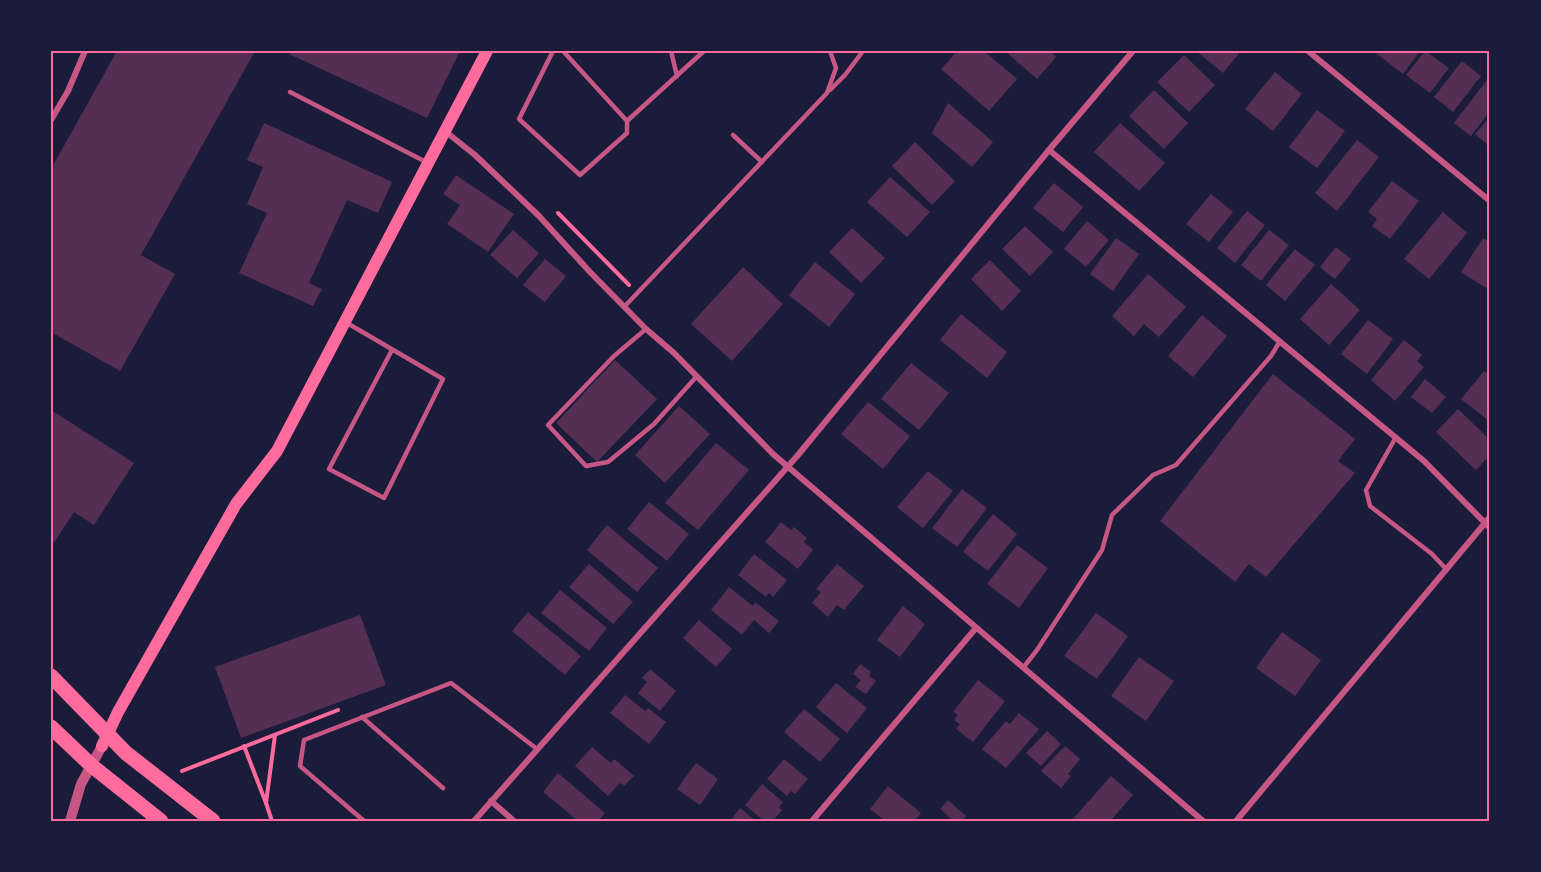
<svg xmlns="http://www.w3.org/2000/svg" width="1541" height="872" font-family="'Golos Text',sans-serif">
<rect width="100%" height="100%" fill="#1b1b3a"/>
<!-- building -->
<g fill="#542f53">
<path d="M117,51H255L141,255L175,274L120,371L51,332V169Z"/>
<path d="M290,51H460L427,118L289,54Z"/>
<path d="M957,51H984L1017,79L989,111L941,69Z"/>
<path d="M1005,51H1050L1056,57L1037,79Z"/>
<path d="M1196,51H1241L1223,73Z"/>
<path d="M1379,51H1420L1403,74L1377,54Z"/>
<path d="M1425,51L1449,68L1430,93L1406,75Z"/>
<path d="M1184,55L1215,85L1189,112L1157,82Z"/>
<path d="M1462,61L1481,76L1453,112L1434,97Z"/>
<path d="M1275,72L1302,94L1273,131L1245,109Z"/>
<path d="M1490,76V111L1471,136L1454,123Z"/>
<path d="M1154,90L1188,123L1164,149L1129,116Z"/>
<path d="M948,103L993,142L972,167L932,133Z"/>
<path d="M1317,110L1345,131L1317,168L1289,147Z"/>
<path d="M1490,117V147L1475,134Z"/>
<path d="M264,123L392,182L378,213L347,200L309,283L322,289L313,306L239,273L267,213L247,204L263,167L247,160Z"/>
<path d="M1120,123L1165,163L1139,191L1094,152Z"/>
<path d="M1357,140L1379,157L1337,211L1315,193Z"/>
<path d="M915,142L955,181L932,205L892,166Z"/>
<path d="M456,175L514,214L488,252L447,224L460,205L443,194Z"/>
<path d="M890,177L930,212L907,237L867,202Z"/>
<path d="M1392,181L1419,201L1390,239L1372,226L1377,219L1368,212Z"/>
<path d="M1054,183L1083,207L1063,232L1033,208Z"/>
<path d="M1211,194L1233,212L1209,242L1186,224Z"/>
<path d="M1247,211L1265,225L1235,263L1217,248Z"/>
<path d="M1443,212L1467,233L1429,279L1404,259Z"/>
<path d="M1087,221L1109,240L1086,267L1064,249Z"/>
<path d="M1025,226L1053,252L1030,276L1002,249Z"/>
<path d="M852,228L885,258L861,283L829,252Z"/>
<path d="M513,230L539,253L517,278L490,255Z"/>
<path d="M1269,230L1289,245L1261,281L1241,265Z"/>
<path d="M1116,238L1139,254L1113,291L1090,274Z"/>
<path d="M1483,238L1490,242V282L1486,288L1461,272Z"/>
<path d="M1336,247L1351,259L1335,279L1320,267Z"/>
<path d="M1295,249L1315,265L1285,301L1266,285Z"/>
<path d="M545,259L566,276L545,302L523,285Z"/>
<path d="M990,260L1021,291L1002,311L971,279Z"/>
<path d="M815,262L855,294L829,327L789,295Z"/>
<path d="M743,267L783,304L732,361L691,324Z"/>
<path d="M1148,274L1186,307L1159,337L1144,324L1134,336L1112,316Z"/>
<path d="M1331,284L1360,310L1329,345L1300,319Z"/>
<path d="M961,314L1007,352L987,378L940,340Z"/>
<path d="M1202,315L1227,336L1193,377L1168,356Z"/>
<path d="M1368,320L1393,339L1367,374L1341,354Z"/>
<path d="M1404,340L1422,355L1417,361L1424,367L1395,401L1371,380Z"/>
<path d="M615,360L657,399L597,462L556,423Z"/>
<path d="M911,363L949,393L919,430L881,399Z"/>
<path d="M1484,371L1490,375V422L1461,399Z"/>
<path d="M1273,374L1355,439L1338,461L1355,473L1266,577L1249,564L1235,582L1160,521Z"/>
<path d="M1425,379L1446,397L1432,413L1411,397Z"/>
<path d="M868,402L910,436L883,469L841,434Z"/>
<path d="M679,406L710,434L665,483L635,455Z"/>
<path d="M1458,409L1490,440V455L1476,470L1436,432Z"/>
<path d="M51,410L134,463L94,525L74,512L51,547Z"/>
<path d="M716,443L749,470L698,530L665,503Z"/>
<path d="M928,471L953,491L923,528L897,507Z"/>
<path d="M962,489L987,508L957,547L932,528Z"/>
<path d="M649,502L689,534L667,561L627,529Z"/>
<path d="M993,514L1017,534L988,571L963,552Z"/>
<path d="M781,522L791,530L794,527L807,538L804,542L813,550L798,569L765,542Z"/>
<path d="M607,525L658,568L637,592L587,550Z"/>
<path d="M1017,545L1048,568L1019,608L987,584Z"/>
<path d="M754,554L787,580L773,597L769,593L766,597L738,575Z"/>
<path d="M589,564L633,602L613,624L569,587Z"/>
<path d="M837,564L864,586L844,610L837,605L828,617L812,603L821,592L816,589Z"/>
<path d="M729,587L753,606L755,602L779,621L769,633L754,620L742,635L711,610Z"/>
<path d="M560,590L607,628L589,651L541,613Z"/>
<path d="M903,606L925,624L900,657L877,640Z"/>
<path d="M528,612L581,656L565,675L512,631Z"/>
<path d="M1096,613L1128,636L1097,679L1064,656Z"/>
<path d="M360,615L386,685L241,738L215,667Z"/>
<path d="M699,620L732,649L716,667L683,638Z"/>
<path d="M1282,632L1321,660L1295,696L1256,668Z"/>
<path d="M1139,657L1174,681L1146,721L1111,696Z"/>
<path d="M860,664L871,672L869,676L876,681L866,694L855,687L861,680L853,674Z"/>
<path d="M650,669L676,691L660,711L638,693L647,682L642,678Z"/>
<path d="M978,680L1005,701L973,742L956,729L960,724L954,720L958,715L953,712Z"/>
<path d="M836,683L867,708L847,733L816,707Z"/>
<path d="M625,695L645,711L648,708L666,722L649,744L610,713Z"/>
<path d="M804,709L840,739L820,762L784,732Z"/>
<path d="M1019,713L1039,729L1006,768L982,749L1006,721L1010,724Z"/>
<path d="M1047,731L1061,744L1041,766L1026,753Z"/>
<path d="M1065,746L1080,759L1068,774L1071,776L1061,788L1041,771Z"/>
<path d="M592,747L611,763L614,759L634,776L624,786L620,783L608,796L575,766Z"/>
<path d="M784,759L808,779L795,794L791,791L787,796L767,779Z"/>
<path d="M696,763L718,779L700,805L677,789Z"/>
<path d="M558,773L605,813L598,821H578L543,792Z"/>
<path d="M1111,776L1133,795L1110,821H1071Z"/>
<path d="M762,784L783,802L779,807L782,810L773,821H764L745,805Z"/>
<path d="M888,786L921,813L915,821H885L870,809Z"/>
<path d="M948,800L966,816L962,821H954L940,809Z"/>
<path d="M740,808L756,821H730Z"/>
</g>
<g fill="none" stroke-linecap="round" stroke-linejoin="round">
<!-- path -->
<g stroke="#ff6b9d" stroke-width="4">
<path d="M558,213L629,285"/>
<path d="M244,746L266,803"/>
<path d="M182,771L338,710"/>
<path d="M272,821L266,803L275,735"/>
</g>
<!-- service -->
<g stroke="#c65784" stroke-width="4.5">
<path d="M553,51L519,119L580,175L627,133V121L563,51"/>
<path d="M671,51L677,76"/>
<path d="M830,90L845,75L863,51"/>
<path d="M290,92L426,162"/>
<path d="M627,121L704,51"/>
<path d="M733,135L762,162"/>
<path d="M625,306L827,93L836,68L830,51"/>
<path d="M347,323L443,379L384,498L329,469L392,350"/>
<path d="M646,329L614,356L548,425L586,466L608,462L654,424L697,376"/>
<path d="M1396,437L1366,490L1370,506L1432,554L1446,569"/>
<path d="M1023,668L1037,650L1102,550L1112,515L1153,475L1176,465L1271,356L1280,341"/>
<path d="M362,717L443,788"/>
<path d="M364,821L300,766L304,740L451,683L537,749"/>
</g>
<!-- minor -->
<g stroke="#c65784" stroke-width="6">
<path d="M1308,51L1490,201"/>
<path d="M51,120L68,91L85,51"/>
<path d="M446,132L475,155L539,216L590,272L646,329L674,353L773,454L1203,821"/>
<path d="M1049,150L1424,461L1490,528"/>
<path d="M491,801L514,821"/>
<path d="M474,821L798,455L1049,150L1133,51"/>
<path d="M812,821L976,628"/>
<path d="M1236,821L1490,517"/>
</g>
<!-- tertiary -->
<path stroke="#c65784" stroke-width="10" d="M70,821L81,784L102,746"/>
<!-- secondary -->
<path stroke="#ff6b9d" stroke-width="12" d="M102,746L118,712L236,504L277,451L487,51"/>
<!-- primary -->
<g stroke="#ff6b9d" stroke-width="15">
<path d="M51,676L126,753L213,821"/>
<path d="M51,727L92,766L161,821"/>
</g>
</g>
<!-- border -->
<rect width="1541" height="872" fill="none" stroke="#1b1b3a" stroke-width="105"/>
<rect x="52" y="52" width="1436" height="768" fill="none" stroke="#ff6b9d" stroke-width="2"/>
</svg>
